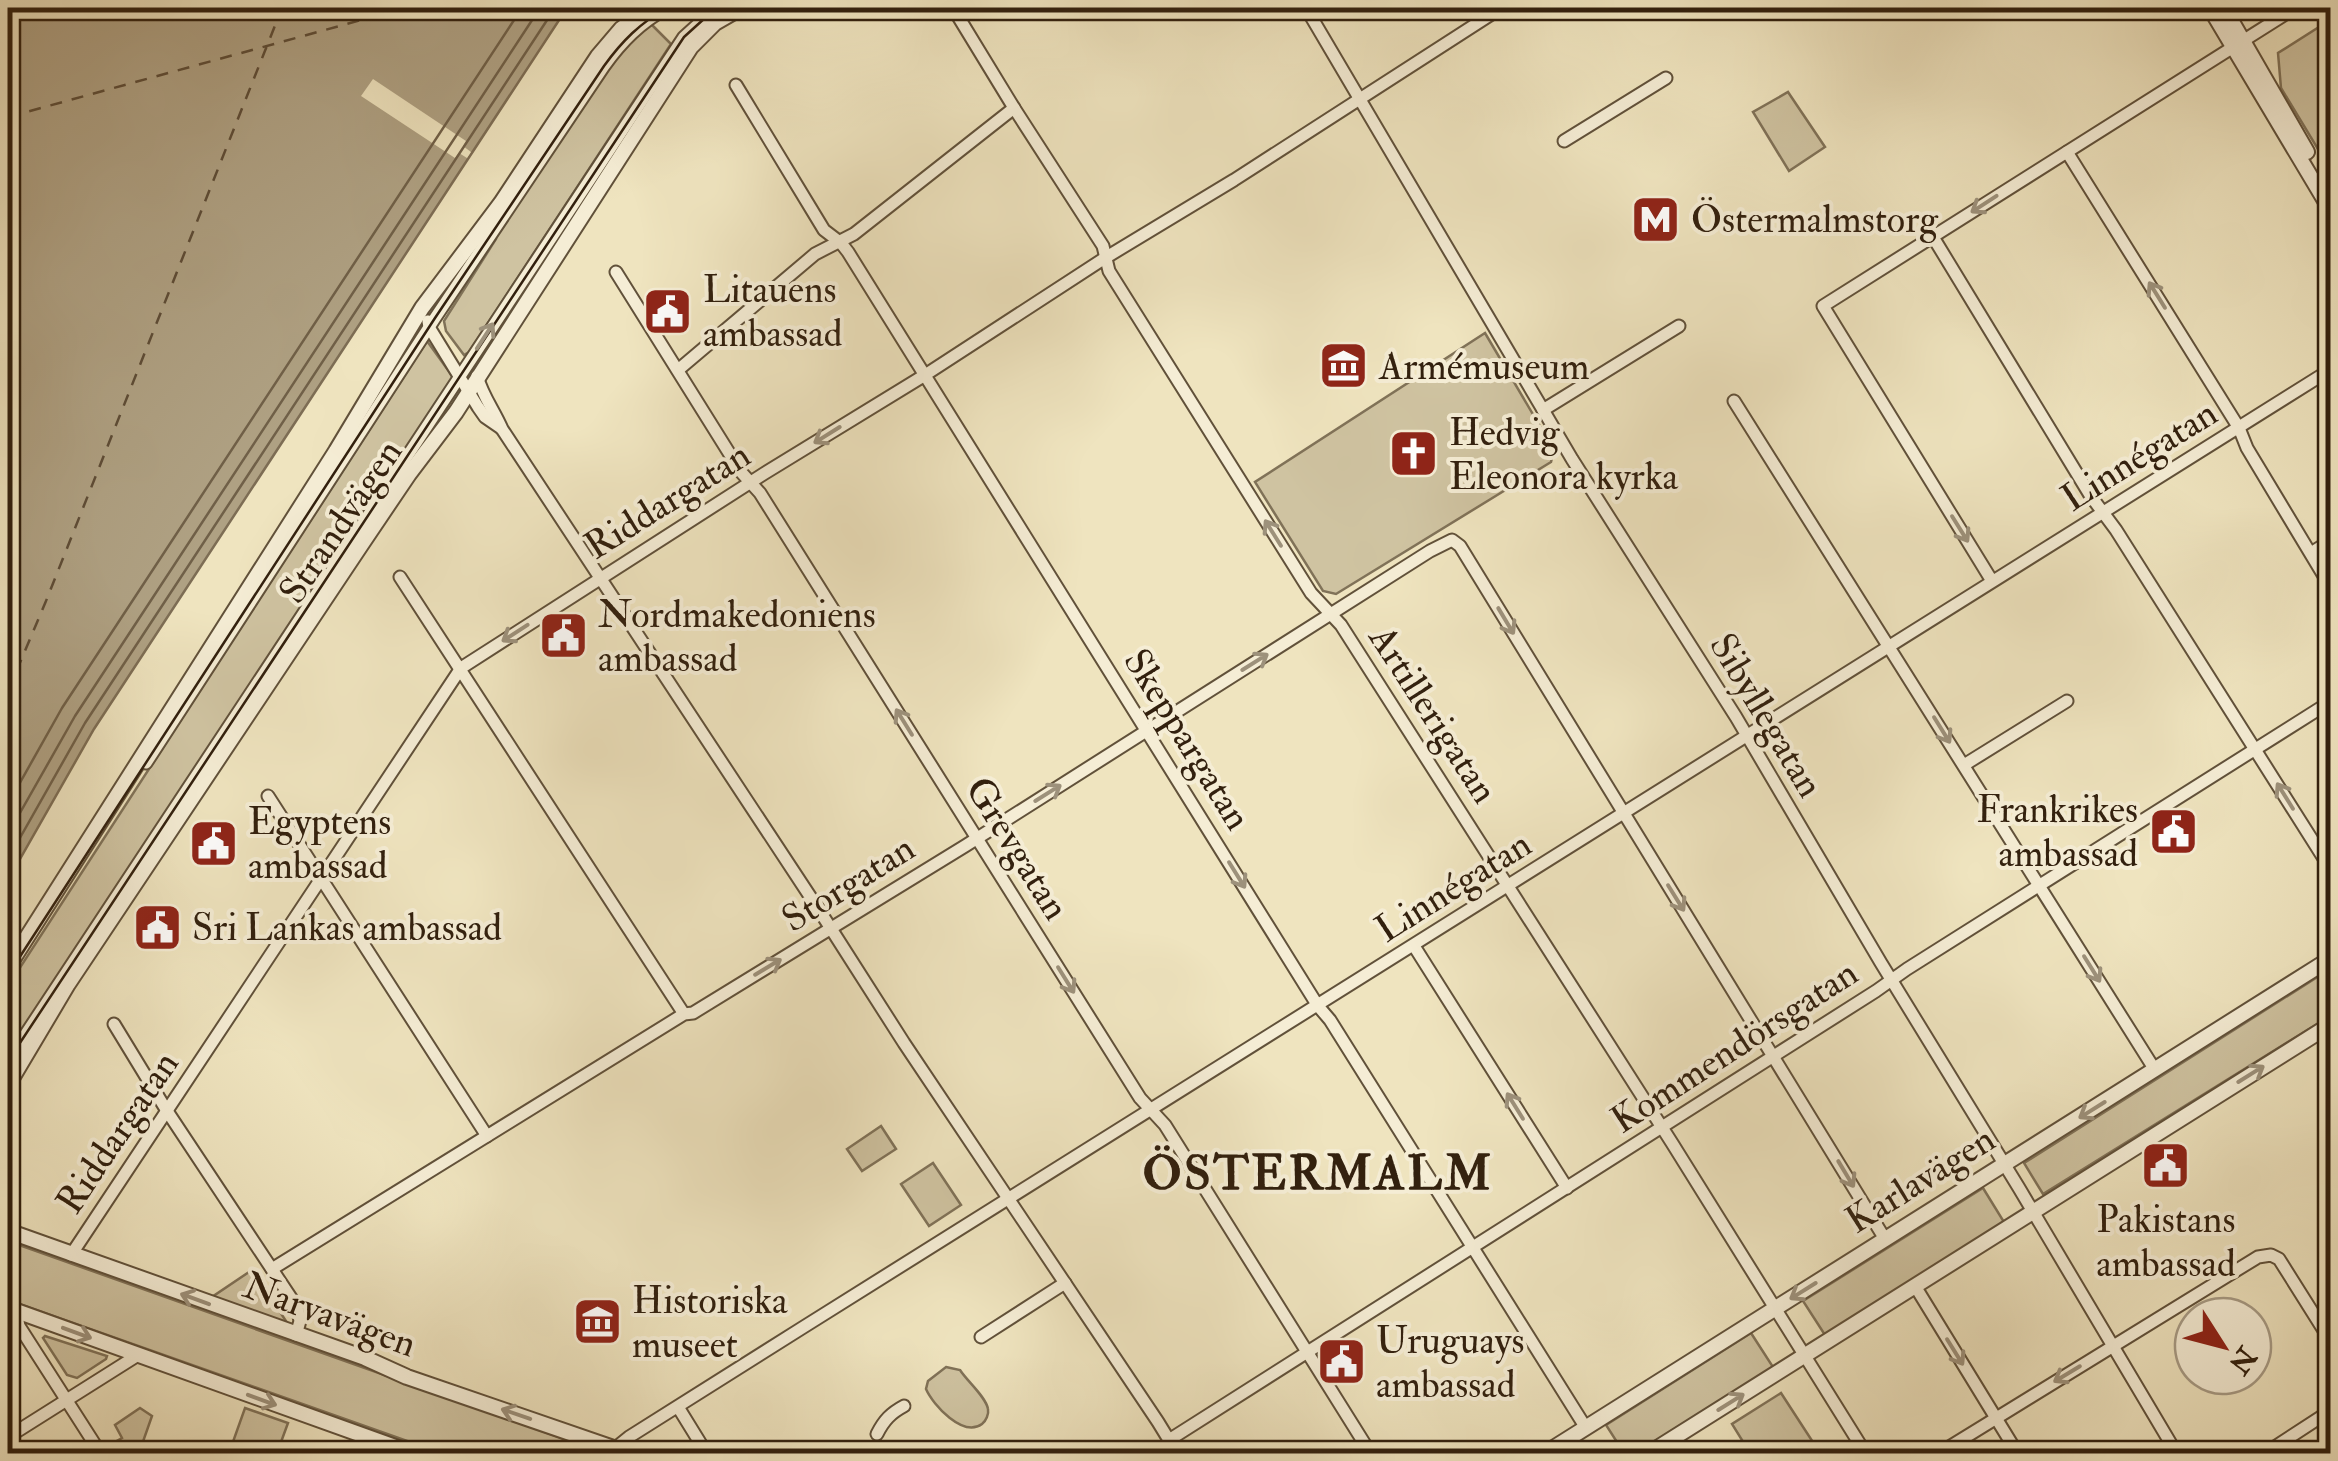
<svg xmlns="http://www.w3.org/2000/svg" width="2338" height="1461" font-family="'IM FELL Double Pica',serif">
<rect width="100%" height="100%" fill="#efe4bf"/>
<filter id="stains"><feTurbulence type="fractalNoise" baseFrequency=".002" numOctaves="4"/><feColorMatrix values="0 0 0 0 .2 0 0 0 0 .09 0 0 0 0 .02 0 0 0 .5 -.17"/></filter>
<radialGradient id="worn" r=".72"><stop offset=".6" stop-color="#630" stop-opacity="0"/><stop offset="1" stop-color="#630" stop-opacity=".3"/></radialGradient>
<!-- green -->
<g fill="#cfc3a1" stroke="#807258" stroke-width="2.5">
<path d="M2330,20V169L2281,88L2278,53Z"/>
<path d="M651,24L671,44L469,352L464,355L446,331L444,321L496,239V232L626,44Z"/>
<path d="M1788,92L1825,147L1789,171L1753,112Z"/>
<path d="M1485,333L1554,450L1551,462L1336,594L1323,591L1255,482Z"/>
<path d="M427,341L453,377V382L8,1052V986Z"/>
<path d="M2330,969V1016L2043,1194L2024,1163Z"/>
<path d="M881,1126L896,1149L862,1171L847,1149Z"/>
<path d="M933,1163L961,1205L929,1226L901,1184Z"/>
<path d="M1983,1188L2004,1222L1825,1335L1803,1301Z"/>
<path d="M8,1241L584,1446L587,1453H441L8,1300Z"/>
<path d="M252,1270L290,1327L209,1299Z"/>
<path d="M1751,1333L1773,1367L1636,1453H1624L1606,1425Z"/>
<path d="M45,1336L107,1356L106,1359L77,1378L67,1375L43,1338Z"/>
<path d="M946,1367L960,1370C967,1381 986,1397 988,1409C989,1414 986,1421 982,1424C963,1438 933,1405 926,1389L928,1381Z"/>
<path d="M1781,1393L1820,1453H1750L1732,1424Z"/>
<path d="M140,1408L152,1416L139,1453H123L115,1442L122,1438L115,1425Z"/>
<path d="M245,1408L288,1423L277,1453H229Z"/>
</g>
<!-- water -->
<path fill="#afa183" stroke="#7d6d54" stroke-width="2.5" d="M8,8H567L94,729L8,880Z"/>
<!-- pier -->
<path fill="#efe4bf" d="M373,79L466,141L463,146L471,152L467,158L459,153L455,158L361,96Z"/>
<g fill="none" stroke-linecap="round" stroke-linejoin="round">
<!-- shore -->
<g stroke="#706048" stroke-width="2.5">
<path d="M8,804L62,708L522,8"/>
<path d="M8,834L75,716L540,8"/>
<path d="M8,859L85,723L555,8"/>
</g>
<!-- ferry -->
<g stroke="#5e4d37" stroke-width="2.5" stroke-dasharray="12 10" stroke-linecap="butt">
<path d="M8,117L405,8"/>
<path d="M8,691L46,601L282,8"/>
</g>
<defs>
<g id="minor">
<path d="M953,8L1014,108L1103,246L1109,271L1311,593L1341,625L1672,1143L1866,1454"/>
<path d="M1306,8L1572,459L1736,717L1881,963L2019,1188L2177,1454"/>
<path d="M958,16L972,8"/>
<path d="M736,85L824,230L841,243L848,252L1318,1006L1330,1020L1586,1428"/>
<path d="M1564,141L1666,78"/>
<path d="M2067,152L2239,428L2247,448L2330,586"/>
<path d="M1933,237L2090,495L2116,530L2330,868"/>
<path d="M616,272L741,472L760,493L1140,1098L1165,1125L1371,1454"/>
<path d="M428,321L429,327L478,407L485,417L501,428"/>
<path d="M678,370L815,254L854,234L1014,108"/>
<path d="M477,376C483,397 494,410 502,429L821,913L904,1043L1158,1422L1169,1440L1173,1454"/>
<path d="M1734,401L2155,1070"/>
<path d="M1543,410L1679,326"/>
<path d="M2311,553L2330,541"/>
<path d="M400,577L684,1014"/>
<path d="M1992,581L1823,306L2295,8"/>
<path d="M146,763L435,318L604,66C622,41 640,23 667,8"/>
<path d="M1964,765L2067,701"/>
<path d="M268,796L487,1136"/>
<path d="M1414,946L1567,1188"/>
<path d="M114,1024L167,1111L297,1307L300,1321L296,1335"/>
<path d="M8,1061L684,37L716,8"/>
<path d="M71,1255L461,668L765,473L925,375L1105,258L1234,180L1501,8"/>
<path d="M272,1269L684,1014L693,1013L965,846L1430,551L1452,540L1460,546L1885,1239"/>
<path d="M1915,1286L2018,1454"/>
<path d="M16,1311L19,1326L101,1454"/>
<path d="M981,1337L1065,1283"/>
<path d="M678,1407L707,1454"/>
<path d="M877,1434C884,1420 891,1413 904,1406"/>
<path d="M8,1437L138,1355"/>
<path d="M1169,1440L1876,991L1907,969L2330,702"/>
<path d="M608,1454L629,1437L802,1328L2330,370"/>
<path d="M870,1454L871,1452"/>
<path d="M1938,1454L2258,1257L2271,1255L2279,1259L2330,1340"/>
<path d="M2264,1454L2330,1411"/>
</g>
<g id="tertiary">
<path d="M2210,8L2330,209"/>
<path d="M2224,8L2307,152"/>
<path d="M8,967L336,451L422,308L501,203L598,56L621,29L650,8"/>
<path d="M8,1085L68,984L361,545L409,474L456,412L691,47L715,23L741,8"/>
<path d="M8,1231L365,1358L407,1377L631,1454"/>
<path d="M8,1308L415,1454"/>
<path d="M1544,1454L2330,959"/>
<path d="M1648,1454L2330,1025"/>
</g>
</defs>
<!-- minor casing -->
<use href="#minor" stroke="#61513a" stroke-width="15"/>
<!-- tertiary casing -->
<use href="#tertiary" stroke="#61513a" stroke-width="18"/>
<!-- minor -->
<use href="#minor" stroke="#f5edd5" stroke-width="11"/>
<!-- tertiary -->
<use href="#tertiary" stroke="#f5edd5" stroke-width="14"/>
<!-- tram -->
<g stroke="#32200e" stroke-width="2.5">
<path d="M8,975L435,318L604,66C622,41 640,23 667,8"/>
<path d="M8,1061L684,37L716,8"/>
</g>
</g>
<!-- one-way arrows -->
<defs><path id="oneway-shaft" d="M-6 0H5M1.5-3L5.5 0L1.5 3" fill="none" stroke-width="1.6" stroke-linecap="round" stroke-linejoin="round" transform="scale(2.5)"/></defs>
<g stroke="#9d917b">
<use href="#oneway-shaft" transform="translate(1984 204) rotate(147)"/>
<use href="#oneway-shaft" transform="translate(2157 295) rotate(-122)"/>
<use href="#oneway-shaft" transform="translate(485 336) rotate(-57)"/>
<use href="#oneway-shaft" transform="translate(827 435) rotate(148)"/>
<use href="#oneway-shaft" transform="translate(1960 529) rotate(58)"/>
<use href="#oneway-shaft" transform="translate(1273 533) rotate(-122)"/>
<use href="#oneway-shaft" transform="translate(1506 621) rotate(59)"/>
<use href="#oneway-shaft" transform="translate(515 633) rotate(147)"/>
<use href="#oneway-shaft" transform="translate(1255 662) rotate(-32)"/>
<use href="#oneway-shaft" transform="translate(904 722) rotate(-122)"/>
<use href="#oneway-shaft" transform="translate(1942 730) rotate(58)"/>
<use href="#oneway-shaft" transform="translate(1048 793) rotate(-32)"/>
<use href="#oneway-shaft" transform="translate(2285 796) rotate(-122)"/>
<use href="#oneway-shaft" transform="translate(1237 875) rotate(58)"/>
<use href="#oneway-shaft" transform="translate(1676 898) rotate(58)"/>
<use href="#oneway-shaft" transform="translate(768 967) rotate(-31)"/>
<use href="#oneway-shaft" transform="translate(2092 969) rotate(58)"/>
<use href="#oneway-shaft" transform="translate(1066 980) rotate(58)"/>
<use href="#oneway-shaft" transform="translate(2251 1074) rotate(-32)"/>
<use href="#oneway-shaft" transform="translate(1515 1106) rotate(-122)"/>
<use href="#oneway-shaft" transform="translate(2092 1110) rotate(148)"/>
<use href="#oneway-shaft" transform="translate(1846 1174) rotate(59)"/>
<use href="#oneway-shaft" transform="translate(1803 1291) rotate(148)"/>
<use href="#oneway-shaft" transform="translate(195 1299) rotate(-160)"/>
<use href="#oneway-shaft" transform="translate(77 1333) rotate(20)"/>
<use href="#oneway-shaft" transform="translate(1955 1352) rotate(58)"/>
<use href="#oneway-shaft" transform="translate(2067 1374) rotate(149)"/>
<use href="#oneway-shaft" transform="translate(262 1400) rotate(20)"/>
<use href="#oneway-shaft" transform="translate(1731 1402) rotate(-32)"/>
<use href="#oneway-shaft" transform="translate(516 1414) rotate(-161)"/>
</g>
<!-- icons -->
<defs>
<symbol id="metro-square" viewBox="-11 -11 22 22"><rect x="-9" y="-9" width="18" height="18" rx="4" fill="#8f2418" stroke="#f5edd5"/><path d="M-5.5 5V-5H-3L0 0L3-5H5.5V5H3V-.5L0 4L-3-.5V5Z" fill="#fff"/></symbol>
<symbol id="civic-square" viewBox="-11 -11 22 22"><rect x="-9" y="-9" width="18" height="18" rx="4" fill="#8f2418" stroke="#f5edd5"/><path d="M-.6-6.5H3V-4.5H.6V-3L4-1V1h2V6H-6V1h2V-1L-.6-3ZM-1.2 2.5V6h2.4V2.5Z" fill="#fff"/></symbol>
<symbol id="museum-square" viewBox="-11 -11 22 22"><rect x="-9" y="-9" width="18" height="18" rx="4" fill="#8f2418" stroke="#f5edd5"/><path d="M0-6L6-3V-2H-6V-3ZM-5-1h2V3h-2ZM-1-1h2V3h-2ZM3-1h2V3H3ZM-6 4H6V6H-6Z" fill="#fff"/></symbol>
<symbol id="church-square" viewBox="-11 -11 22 22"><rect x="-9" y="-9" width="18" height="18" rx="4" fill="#8f2418" stroke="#f5edd5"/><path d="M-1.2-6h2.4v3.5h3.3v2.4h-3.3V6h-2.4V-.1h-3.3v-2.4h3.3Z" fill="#fff"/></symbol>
</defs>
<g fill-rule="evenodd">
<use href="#metro-square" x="1628" y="192" width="55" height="55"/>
<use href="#civic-square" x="640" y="284" width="55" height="55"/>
<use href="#museum-square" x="1316" y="338" width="55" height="55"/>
<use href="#church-square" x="1386" y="426" width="55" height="55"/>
<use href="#civic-square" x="536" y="608" width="55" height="55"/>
<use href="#civic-square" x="2146" y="804" width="55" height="55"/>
<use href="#civic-square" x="186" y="816" width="55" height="55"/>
<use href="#civic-square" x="130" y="900" width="55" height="55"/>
<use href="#civic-square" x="2138" y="1138" width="55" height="55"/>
<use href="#museum-square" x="570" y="1294" width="55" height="55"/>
<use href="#civic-square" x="1314" y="1334" width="55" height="55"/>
</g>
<g text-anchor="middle" stroke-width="8" stroke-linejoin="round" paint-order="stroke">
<!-- poi labels -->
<g font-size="38" fill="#32200e" stroke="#f5edd5" text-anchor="start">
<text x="1691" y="232">Östermalmstorg</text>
<text x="703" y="302">Litauens<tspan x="703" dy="44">ambassad</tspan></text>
<text x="1379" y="379">Armémuseum</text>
<text x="1449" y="445">Hedvig<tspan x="1449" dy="44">Eleonora kyrka</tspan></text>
<text x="598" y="627">Nordmakedoniens<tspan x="598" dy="44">ambassad</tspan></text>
<text x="2138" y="822" text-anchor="end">Frankrikes<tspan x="2138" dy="44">ambassad</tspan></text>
<text x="248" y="834">Egyptens<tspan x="248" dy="44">ambassad</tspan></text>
<text x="192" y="940">Sri Lankas ambassad</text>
<text x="2166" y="1232" text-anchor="middle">Pakistans<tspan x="2166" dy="44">ambassad</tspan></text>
<text x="632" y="1313">Historiska<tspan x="632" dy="44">museet</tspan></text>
<text x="1376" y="1353">Uruguays<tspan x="1376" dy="44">ambassad</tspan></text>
</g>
<!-- street labels -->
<g font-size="38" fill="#32200e" stroke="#f5edd5">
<text transform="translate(2139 455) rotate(-32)" y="13">Linnégatan</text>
<text transform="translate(667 500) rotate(-32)" y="13">Riddargatan</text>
<text transform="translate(340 521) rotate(-56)" y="13">Strandvägen</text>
<text transform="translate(1434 714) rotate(57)" y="13">Artillerigatan</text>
<text transform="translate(1767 715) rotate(59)" y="13">Sibyllegatan</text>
<text transform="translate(1188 739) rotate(58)" y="13">Skeppargatan</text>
<text transform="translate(1018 848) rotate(58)" y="13">Grevgatan</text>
<text transform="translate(848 883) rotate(-32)" y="13">Storgatan</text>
<text transform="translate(1453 886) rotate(-32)" y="13">Linnégatan</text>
<text transform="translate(1734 1046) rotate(-33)" y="13">Kommendörsgatan</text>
<text transform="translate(117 1132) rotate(-56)" y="13">Riddargatan</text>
<text transform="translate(1920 1179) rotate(-32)" y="13">Karlavägen</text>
<text transform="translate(330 1314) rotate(20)" y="13">Narvavägen</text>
</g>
<!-- district labels -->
<g font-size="48" font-weight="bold" letter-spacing="2.5" fill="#32200e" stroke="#f5edd5">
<text x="1318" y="1189">ÖSTERMALM</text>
</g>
</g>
<!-- margin -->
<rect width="2338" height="1461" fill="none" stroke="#efe4bf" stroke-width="40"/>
<rect x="10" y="10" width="2318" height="1441" fill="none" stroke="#32200e" stroke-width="5"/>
<rect x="20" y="20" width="2298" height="1421" fill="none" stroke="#32200e" stroke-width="2.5"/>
<!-- north arrow -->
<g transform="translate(2223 1346) rotate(126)"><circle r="48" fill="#f5edd5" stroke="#a79b85" stroke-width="2.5"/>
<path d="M0-8L18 38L0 25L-18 38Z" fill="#8f2418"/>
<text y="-15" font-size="28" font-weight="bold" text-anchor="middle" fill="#32200e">N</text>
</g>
<rect width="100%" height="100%" filter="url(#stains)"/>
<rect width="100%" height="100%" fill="url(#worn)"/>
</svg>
